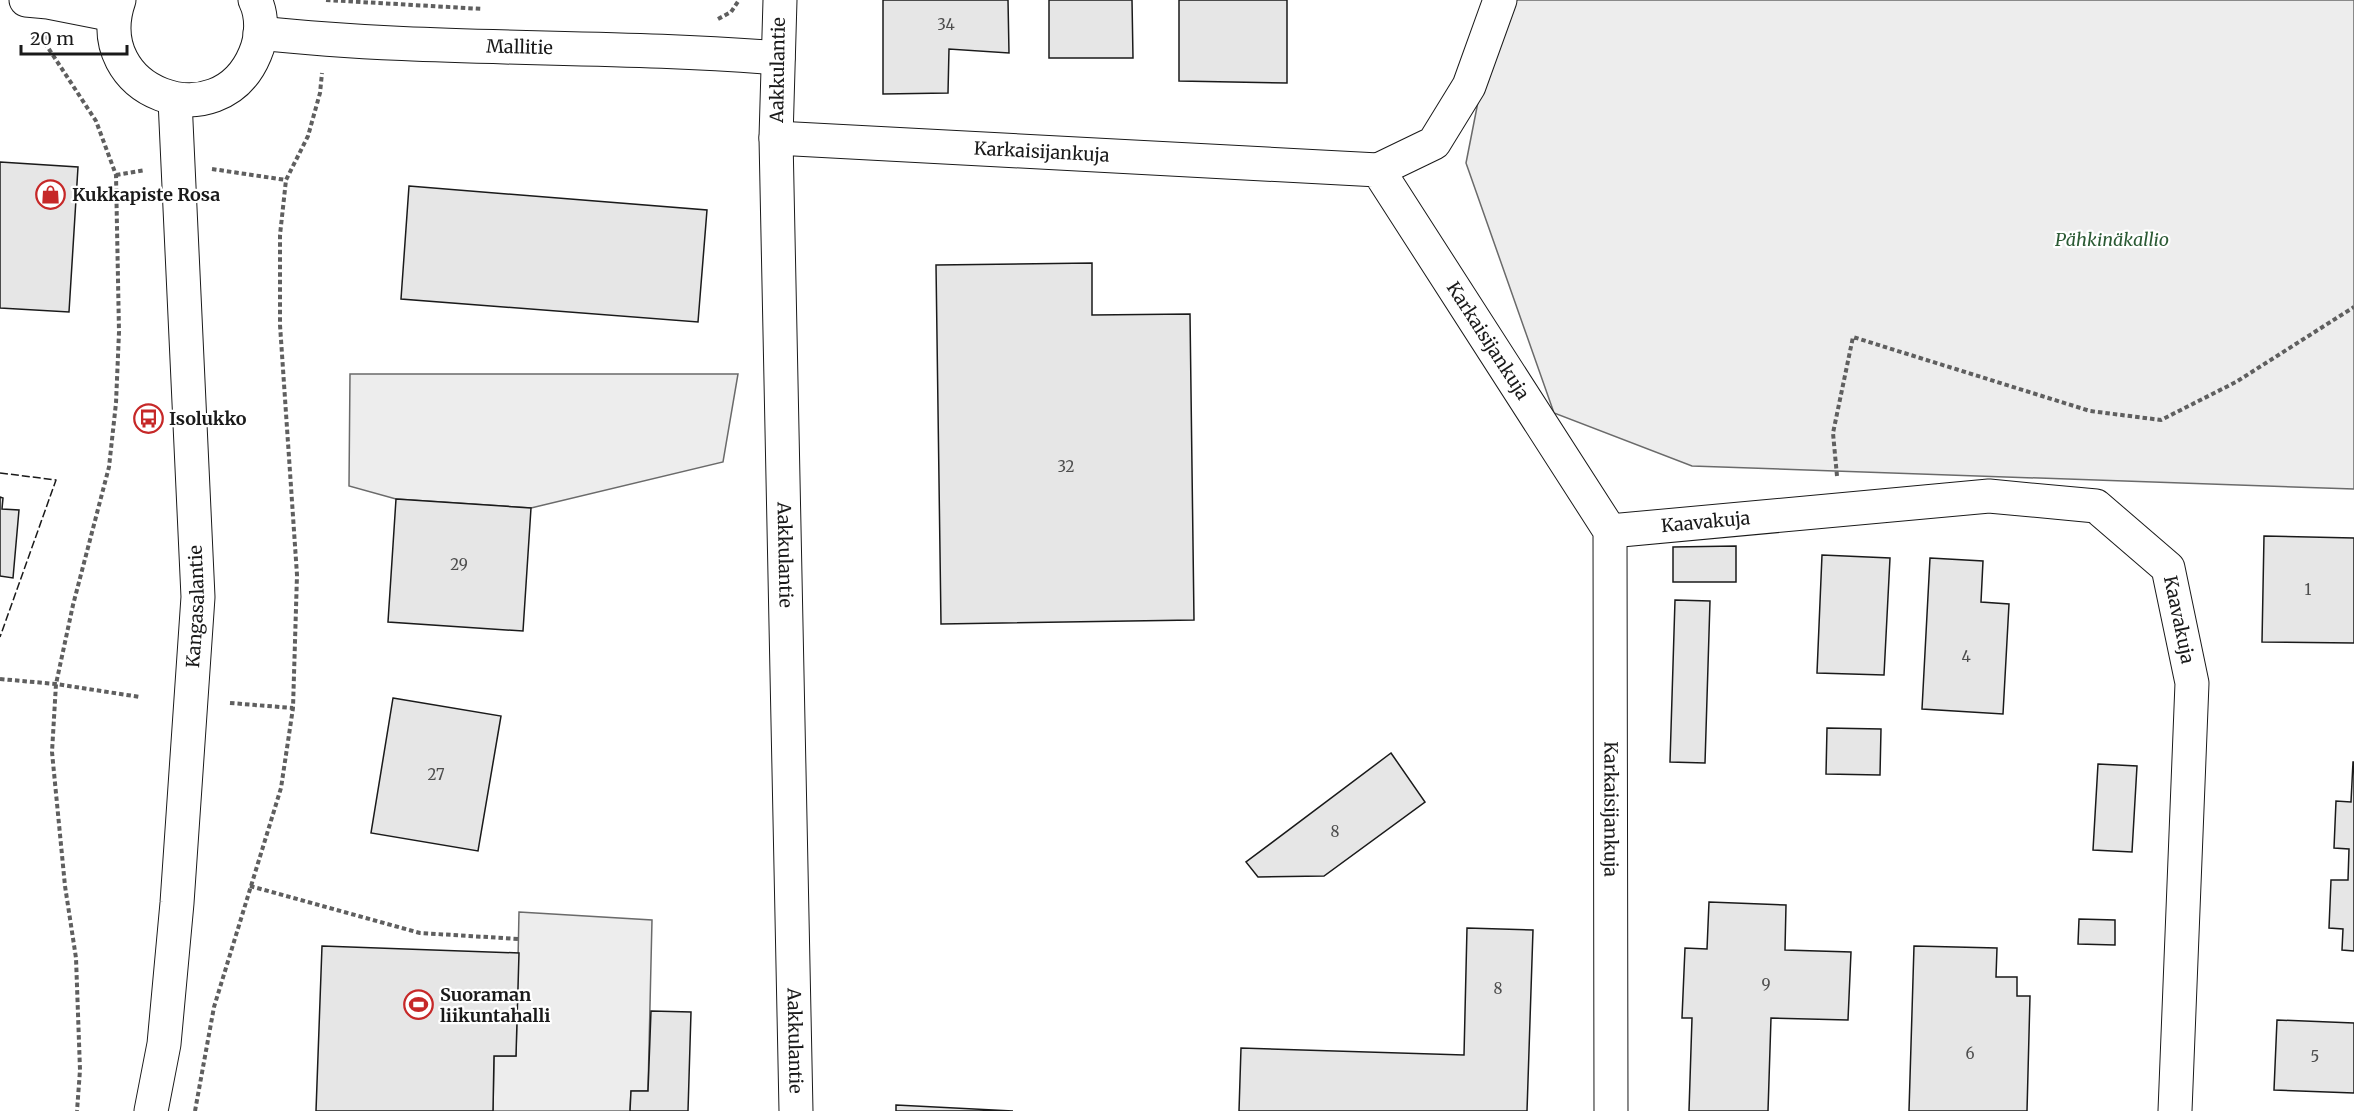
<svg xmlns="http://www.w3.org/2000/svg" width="2354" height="1111" font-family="Merriweather,serif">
<rect width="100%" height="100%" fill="#fff"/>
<!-- built -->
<g fill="#ededed" stroke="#6a6a6a" stroke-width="1.5">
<path d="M1498,0H2354V489L1692,466L1554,413L1466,163Z"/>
<path d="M350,374H738L723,462L531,508L396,499L349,486Z"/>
<path d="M519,912L652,920L648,1091H631L630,1111H493L494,1056H516Z"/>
</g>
<!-- building -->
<g fill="#e6e6e6" stroke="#1a1a1a" stroke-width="1.5">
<path d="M883,0H1008L1009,53L949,49L948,93L883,94Z"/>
<path d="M1049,0H1132L1133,58H1049Z"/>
<path d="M1179,0H1287V83L1179,81Z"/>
<path d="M0,162L78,167L69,312L0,308Z"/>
<path d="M409,186L707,210L698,322L401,299Z"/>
<path d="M1092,263V315L1190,314L1194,620L941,624L936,265Z"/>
<path d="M0,497L3,498L2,509L19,510L13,578L0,576Z"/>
<path d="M396,499L531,508L523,631L388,622Z"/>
<path d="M2264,536L2354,538V643L2262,642Z"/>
<path d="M1736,546V582H1673V547Z"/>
<path d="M1822,555L1890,558L1884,675L1817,673Z"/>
<path d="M1930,558L1983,561L1981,602L2009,604L2003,714L1922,709Z"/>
<path d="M1675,600L1710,601L1705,763L1670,762Z"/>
<path d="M393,698L501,716L478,851L371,833Z"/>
<path d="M1827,728L1881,729L1880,775L1826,774Z"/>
<path d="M1391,753L1425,802L1324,876L1258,877L1246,862Z"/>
<path d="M2353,762H2354V951L2342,950L2343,929L2329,928L2331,880H2348L2349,849L2334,848L2336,801L2351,802Z"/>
<path d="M2098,764L2137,766L2132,852L2093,850Z"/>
<path d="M1709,902L1786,905L1785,950L1851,952L1848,1020L1771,1018L1768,1111H1689L1692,1018H1682L1685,948L1707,949Z"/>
<path d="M2079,919L2115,920V945L2078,944Z"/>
<path d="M1467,928L1533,930L1527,1111H1239L1241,1048L1464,1055Z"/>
<path d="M322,946L519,953L516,1056H494L493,1111H316Z"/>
<path d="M1914,946L1997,948L1996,977H2017V996H2030L2027,1111H1909Z"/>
<path d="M651,1011L691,1012L688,1111H630L631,1091H648Z"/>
<path d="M2277,1020L2354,1023V1093L2274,1090Z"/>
<path d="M896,1105L1013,1111H896Z"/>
</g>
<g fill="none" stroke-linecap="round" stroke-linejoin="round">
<defs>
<g id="minor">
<path d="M26,0L48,2L114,15"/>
<path id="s1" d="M780,0L776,138L796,1111"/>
<path id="s2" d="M260,33C432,52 606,44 778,58"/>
<path id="s3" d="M776,138L1378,170L1610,531L1611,1111"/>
<path d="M1378,170L1434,143L1469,86L1500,0"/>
<path id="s4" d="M1610,531L1989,496L2096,506L2168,568L2192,683L2175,1111"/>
</g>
<g id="major">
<path d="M119,0C87,93 219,141 255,54C262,38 263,16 255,0"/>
<path id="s5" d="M151,1111L164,1044L177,903L198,597L175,100"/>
</g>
</defs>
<!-- minor casing -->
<use href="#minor" stroke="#1a1a1a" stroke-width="35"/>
<!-- major casing -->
<use href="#major" stroke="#1a1a1a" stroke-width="35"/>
<!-- path -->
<g stroke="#5f5f5f" stroke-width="4" stroke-dasharray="4.5 3" stroke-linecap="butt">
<path d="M326,0L483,9"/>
<path d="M718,19L731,12L739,0"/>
<path d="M46,35L45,43L96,121L116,175L119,332L116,403L109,467L73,605L56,684L52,752L65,886L76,958L80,1070L77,1111"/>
<path d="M32,37L45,43"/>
<path d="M212,169L286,180"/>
<path d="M116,175L145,170"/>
<path d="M1837,476L1833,433L1853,337L2090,411L2161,420L2236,382L2354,307"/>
<path d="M0,679L56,684L140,697"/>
<path d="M230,703L293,708"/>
<path d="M250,886L420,933L519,939"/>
<path d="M195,1111L214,1007L281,788L293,708L297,575L280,325V235L286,180L308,136L320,93L322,73"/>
</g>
<!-- minor -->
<use href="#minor" stroke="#fff" stroke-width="33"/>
<!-- major -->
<use href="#major" stroke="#fff" stroke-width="33"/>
<!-- fence -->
<path stroke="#1a1a1a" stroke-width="1.5" stroke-dasharray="8 3" stroke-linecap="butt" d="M0,473L56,480L0,637"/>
</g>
<!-- icons -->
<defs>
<symbol id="shop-ring" viewBox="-11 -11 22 22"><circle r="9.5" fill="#fff" stroke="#c62828" stroke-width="1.5"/><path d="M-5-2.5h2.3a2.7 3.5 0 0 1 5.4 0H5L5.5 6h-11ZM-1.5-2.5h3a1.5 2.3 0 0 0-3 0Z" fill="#c62828"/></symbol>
<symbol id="bus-ring" viewBox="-11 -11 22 22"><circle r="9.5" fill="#fff" stroke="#c62828" stroke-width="1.5"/><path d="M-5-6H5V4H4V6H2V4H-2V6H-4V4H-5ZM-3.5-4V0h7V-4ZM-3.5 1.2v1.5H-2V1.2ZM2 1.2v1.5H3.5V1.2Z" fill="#c62828"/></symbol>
<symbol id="stadium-ring" viewBox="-11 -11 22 22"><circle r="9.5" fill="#fff" stroke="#c62828" stroke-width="1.5"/><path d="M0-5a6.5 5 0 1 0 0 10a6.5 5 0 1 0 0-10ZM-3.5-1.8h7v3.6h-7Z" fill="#c62828"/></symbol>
</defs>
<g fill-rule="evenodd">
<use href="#shop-ring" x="34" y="178" width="33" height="33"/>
<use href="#bus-ring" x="132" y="402" width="33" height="33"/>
<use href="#stadium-ring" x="402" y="988" width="33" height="33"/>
</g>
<g text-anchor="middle" stroke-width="4.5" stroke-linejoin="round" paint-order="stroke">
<!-- number labels -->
<g font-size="15" fill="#4d4d4d">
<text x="946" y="30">34</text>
<text x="1066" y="472">32</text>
<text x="459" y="570">29</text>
<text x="2308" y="595">1</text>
<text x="1966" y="662">4</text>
<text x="436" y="780">27</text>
<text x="1335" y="837">8</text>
<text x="1766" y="990">9</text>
<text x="1498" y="994">8</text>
<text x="1970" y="1059">6</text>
<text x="2315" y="1062">5</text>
</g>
<!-- street labels -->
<g font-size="18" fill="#1a1a1a" stroke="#fff">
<text dy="6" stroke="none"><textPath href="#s2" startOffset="260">Mallitie</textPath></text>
<text transform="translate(778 70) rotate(-89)" y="6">Aakkulantie</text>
<text dy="6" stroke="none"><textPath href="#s3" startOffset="266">Karkaisijankuja</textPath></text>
<text dy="6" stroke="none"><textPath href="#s3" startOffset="806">Karkaisijankuja</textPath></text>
<text dy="6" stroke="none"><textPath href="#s4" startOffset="96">Kaavakuja</textPath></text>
<text dy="6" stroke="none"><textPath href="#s1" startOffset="555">Aakkulantie</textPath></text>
<text dy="6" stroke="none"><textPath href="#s5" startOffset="507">Kangasalantie</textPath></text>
<text dy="6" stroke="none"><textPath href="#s4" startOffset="636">Kaavakuja</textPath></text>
<text dy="6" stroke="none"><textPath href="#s3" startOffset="1310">Karkaisijankuja</textPath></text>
<text dy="6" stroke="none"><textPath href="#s1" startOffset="1041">Aakkulantie</textPath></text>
</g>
<!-- poi labels -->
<g font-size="18" font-weight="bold" fill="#1a1a1a" stroke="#fff" text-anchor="start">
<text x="72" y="201">Kukkapiste Rosa</text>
<text x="169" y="425">Isolukko</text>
<text x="440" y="1001">Suoraman<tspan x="440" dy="21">liikuntahalli</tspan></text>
</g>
<!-- park labels -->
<g font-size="18" font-style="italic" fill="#2b5a34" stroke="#fff">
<text x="2112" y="246">Pähkinäkallio</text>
</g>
</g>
<!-- scale -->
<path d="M21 45v9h106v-9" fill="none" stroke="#1a1a1a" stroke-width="3"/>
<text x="30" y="45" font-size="18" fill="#1a1a1a" stroke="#ffffff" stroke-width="4.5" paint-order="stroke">20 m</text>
</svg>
